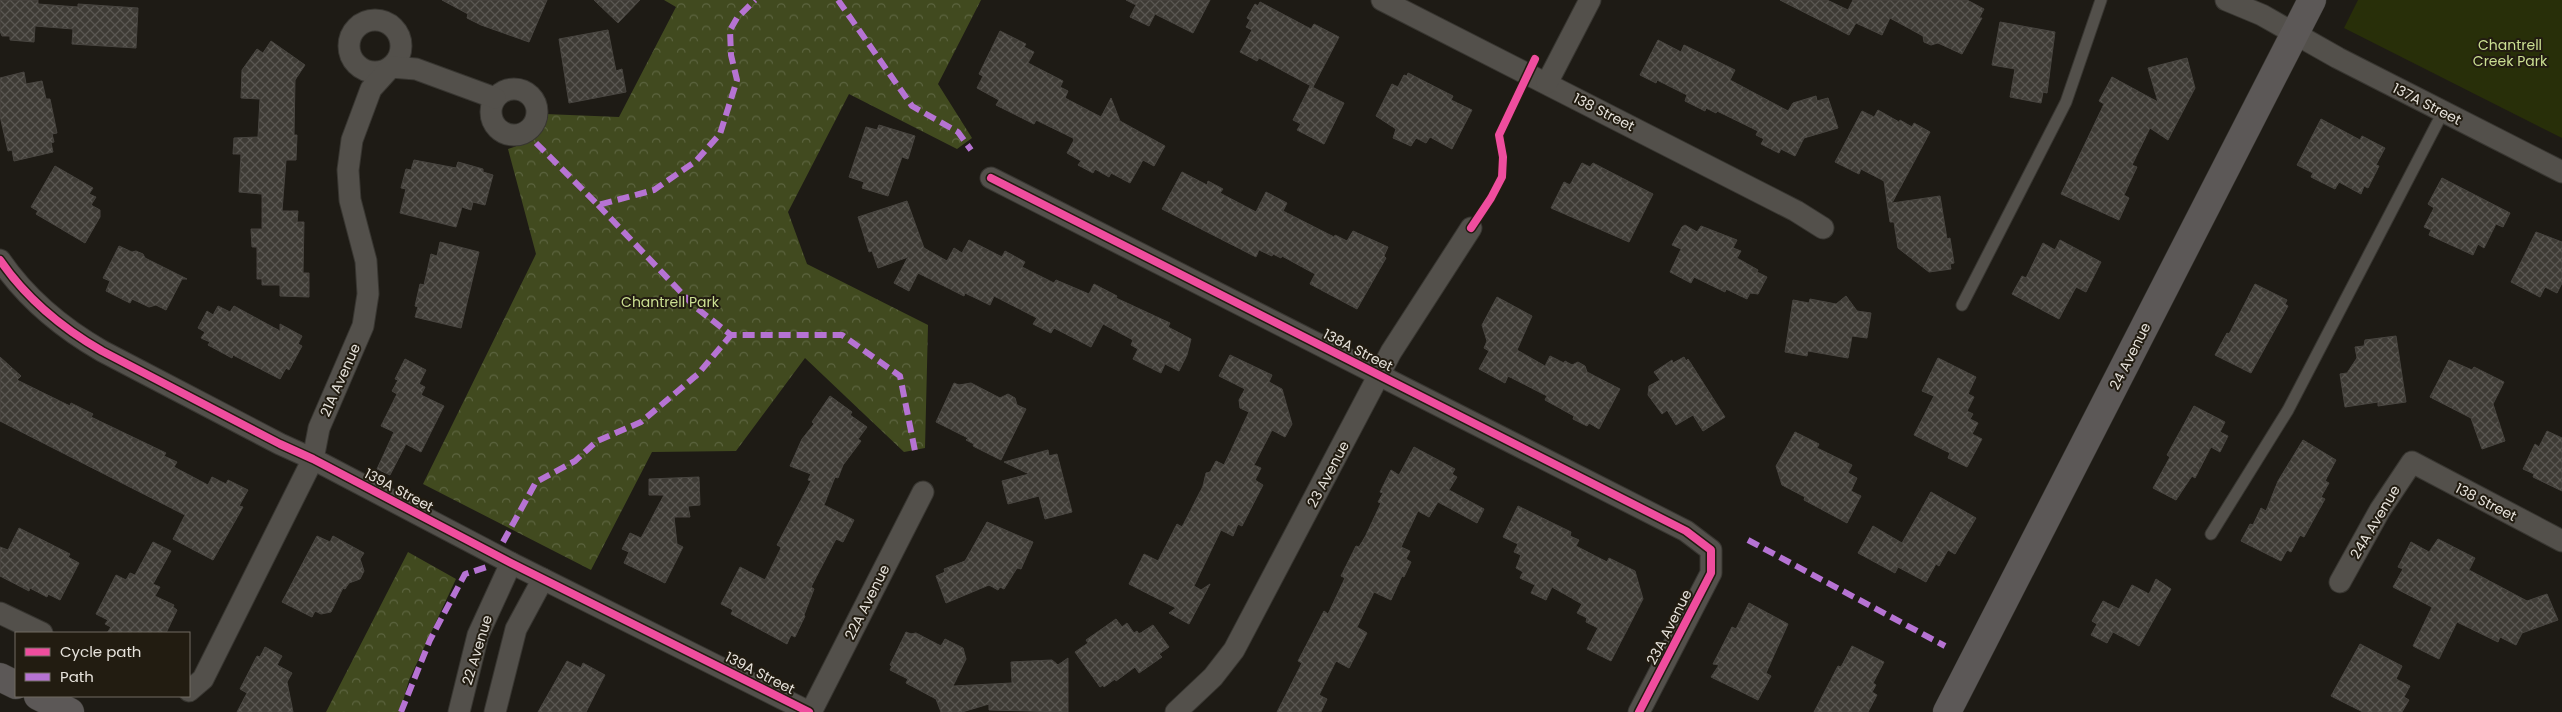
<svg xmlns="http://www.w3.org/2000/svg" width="2562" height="712" font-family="Poppins,sans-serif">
<defs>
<pattern id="forest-crowns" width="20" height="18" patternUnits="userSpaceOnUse" patternTransform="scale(1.25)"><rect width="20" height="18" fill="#414a1f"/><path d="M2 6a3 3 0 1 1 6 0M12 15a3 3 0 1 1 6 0" fill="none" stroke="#5c643f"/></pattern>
<pattern id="building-cross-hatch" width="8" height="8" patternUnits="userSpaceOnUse" patternTransform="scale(1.25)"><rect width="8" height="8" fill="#3e3b35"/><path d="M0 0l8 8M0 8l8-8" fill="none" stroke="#5a5752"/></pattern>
</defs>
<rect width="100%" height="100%" fill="#1e1b15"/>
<!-- green -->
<path fill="#282f09" d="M2358,0H2562V138L2344,28Z"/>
<!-- forest -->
<g fill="url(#forest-crowns)">
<path d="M664,0H981L938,84L972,138L957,149L849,94L788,212L807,264L928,325L925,448L904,452L805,358L736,451L652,452L591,570L423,484L536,254L508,149C527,144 538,133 545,114L619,117L676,7Z"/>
<path d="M408,552L456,579L409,680L400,712H326Z"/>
</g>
<!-- building -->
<g fill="url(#building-cross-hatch)" stroke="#484540">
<path d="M0,0H38V4L78,7V4L138,8L136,48L72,44L73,29L35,26L34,42L10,40V36H2L0,31Z"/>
<path d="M442,0H547L529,42L481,25L467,18L468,14Z"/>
<path d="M594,0H640L618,23Z"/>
<path d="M1126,0H1210L1193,33L1155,14L1149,26L1130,17L1136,5Z"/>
<path d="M1780,0H1827L1848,10L1853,0H1967L1984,9L1979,18H1982L1962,54L1938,43L1931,45L1924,42L1923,36L1890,18L1882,35L1856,23L1849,35Z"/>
<path d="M1260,2L1311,29L1314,24L1339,37L1313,87L1259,58L1257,61L1240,52L1252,30L1246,27L1250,20L1247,18L1255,4L1258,6Z"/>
<path d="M2000,22L2055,32L2047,93L2043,92L2041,103L2010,97L2015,69L1992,65Z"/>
<path d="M608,30L616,71L622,69L626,92L569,103L559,39Z"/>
<path d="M1000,31L1026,44L1024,47L1034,52L1028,63L1063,81L1060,87L1068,91L1065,98L1101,117L1111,98L1120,121L1165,146L1154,166L1143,160L1130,183L1111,173L1109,177L1095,169L1093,173L1078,165L1081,161L1067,153L1074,140L1073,138L1036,120L1034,124L996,105L999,100L977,88L983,76L979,74Z"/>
<path d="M1658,40L1681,52L1684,45L1735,70L1730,80L1788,111L1793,103L1816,96L1817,101L1828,98L1838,128L1804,138L1795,156L1781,149L1779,153L1761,144L1764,139L1756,135L1758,131L1717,111L1716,113L1706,108L1705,111L1685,101L1687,95L1657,80L1656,83L1640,75Z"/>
<path d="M271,41L305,65L295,80L294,135H297L296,160H286L282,211H298L297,222H304L303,273H309V297L280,296V285H262V279H257V247H252L251,229H262V194L239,192L241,154H233L234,138L258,137L260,99L241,98L242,70L257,49L263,53Z"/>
<path d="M2187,58L2195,88L2168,140L2150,128L2132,165L2137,167L2124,195L2129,198L2119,220L2061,194L2104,104L2099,101L2112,77L2158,102L2148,68Z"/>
<path d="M24,72L26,84L42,81L46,99H50L57,133L52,134L54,142L51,143L53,152L14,161L12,150L8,151L0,116V78Z"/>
<path d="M1408,73L1453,96L1451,100L1472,110L1452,149L1430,137L1426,143L1416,138L1411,146L1393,138L1396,129L1376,116L1392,84L1398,87L1404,75L1407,76Z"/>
<path d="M1310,86L1344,103L1324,144L1297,130L1301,124L1293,120Z"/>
<path d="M1878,110L1899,122L1900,120L1912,127L1914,123L1930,132L1892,203L1940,196L1947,239L1950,238L1954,263L1950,264L1951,269L1929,272L1898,248L1894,222H1890L1884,181L1861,169L1859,174L1835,162L1862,111L1874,117Z"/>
<path d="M2321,119L2360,140L2362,136L2385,148L2376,165L2379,166L2368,188L2364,186L2361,194L2339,182L2335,189L2311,177L2313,173L2297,165Z"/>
<path d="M879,125L915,136L908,159L902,157L888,196L862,188L864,182L849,177L866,127L877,130Z"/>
<path d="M414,160L456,168L458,162L483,169V172L493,175L485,205L473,202L471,210L462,207L456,227L400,213L406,189L401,188L406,169L411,170Z"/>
<path d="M1582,163L1590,167L1593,163L1653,194L1629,242L1551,208L1564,182L1570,185Z"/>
<path d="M55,166L93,188L89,194L96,197L91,205L100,210V217L85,243L36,214L38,211L31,207Z"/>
<path d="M1182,172L1207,185L1208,181L1223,189L1220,193L1256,212L1266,192L1287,203L1283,211L1334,237L1335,235L1347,241L1353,231L1388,247L1384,256L1386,258L1357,309L1310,284L1315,274L1282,256L1281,258L1273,254L1272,256L1259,250L1256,257L1162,209Z"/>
<path d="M2442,178L2510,213L2503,227L2496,224L2484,248L2478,244L2473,255L2429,235L2431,230L2424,227L2434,208L2428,204Z"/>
<path d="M907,201L924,248L947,261L954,248L962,253L969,240L1002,257L1005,251L1025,262L1022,267L1054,283L1056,280L1089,294L1094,284L1117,296L1116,298L1170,323L1168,327L1191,339L1187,355L1179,371L1165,364L1161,373L1133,359L1138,349L1131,345L1133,340L1103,324L1091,347L1054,328L1051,333L1033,324L1037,318L994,296L990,305L965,293L964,296L918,273L909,291L894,283L908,257L878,268L872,251L869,252L858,217Z"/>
<path d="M1685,225L1697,232L1701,226L1737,240L1733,248L1741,251L1737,258L1758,270L1757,272L1767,277L1758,294L1750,293L1747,299L1726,289L1725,292L1694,277L1691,283L1670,272L1681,249L1672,245L1682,227Z"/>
<path d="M2536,232L2562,242V283L2557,293L2545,287L2540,297L2511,282Z"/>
<path d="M2060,240L2101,262L2086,292L2076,287L2059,319L2012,294L2022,276L2026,278L2043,243L2055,250Z"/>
<path d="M440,242L479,252L461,328L415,317L418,307L415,306L420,284L424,285L431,254L437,256Z"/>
<path d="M119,246L132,252L136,251L143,254L145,258L187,279H182L166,310L156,305L149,307L132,299L130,303L106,291L110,281L103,278Z"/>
<path d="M2255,284L2287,300L2285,304L2288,306L2251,373L2215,355L2227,333L2229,334Z"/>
<path d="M1846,296L1857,311L1871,313L1867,338L1852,336L1848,358L1808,351L1807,356L1785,352L1793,300L1809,303L1810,299L1836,304Z"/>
<path d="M1497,297L1532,316L1517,350L1545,366L1550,356L1564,363L1565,361L1572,365L1578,362L1585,366L1587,372L1620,389L1599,429L1589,423L1587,426L1573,419L1574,416L1545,400L1547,396L1508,376L1505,383L1479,369L1489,351L1484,348L1487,341L1482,325Z"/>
<path d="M218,306L230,312L234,306L280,331V324L302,336L298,344L302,346L289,370L286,368L280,379L233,355L232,358L208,345L210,342L201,338L205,332L198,328L207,311L213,315Z"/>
<path d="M2396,336L2406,402L2378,406V402L2345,407L2340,374L2347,373L2357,358L2355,347L2364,346L2365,340Z"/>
<path d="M1230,355L1272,375L1269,382L1282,389L1292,424L1285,437L1272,430L1254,465L1261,468L1255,480L1263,485L1242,526L1238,524L1233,536L1221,530L1194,586L1201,590L1210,584L1189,624L1169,613L1176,608L1129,584L1144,554L1158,561L1177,524L1182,527L1203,486L1206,473L1210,472L1216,461L1224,465L1249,412L1240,408L1239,400L1245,389L1219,376Z"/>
<path d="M0,357L21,376L17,380L70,406L71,403L93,414L91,417L166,453L164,456L177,462L174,467L208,485L212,477L226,484L228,480L248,490L239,506L243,507L213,560L173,539L185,515L0,421Z"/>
<path d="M1684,357L1686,361L1688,359L1725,417L1703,431L1693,415L1676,425L1667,410L1662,414L1648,395L1649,386L1660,380L1654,372L1672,360L1673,363Z"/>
<path d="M1938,358L1976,377L1968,394L1974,397L1967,411L1973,414L1970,419L1978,423L1972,434L1982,439L1967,467L1948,458L1950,453L1914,435L1934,396L1922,391Z"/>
<path d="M405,359L426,370L419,384L425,387L421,395L444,406L421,452L406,444L390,475L377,469L394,432L381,426L397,394L392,391L398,380L395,379Z"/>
<path d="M2449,360L2472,370L2474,367L2504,382L2493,404L2505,441L2482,449L2471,418L2430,397Z"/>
<path d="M954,383L959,385L971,383L1000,398L1008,394L1015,398L1017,405L1026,409L1001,460L973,446L974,444L966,440L968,438L936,422Z"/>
<path d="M830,396L852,412L850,415L867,427L858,439L861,441L843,465L838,478L835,477L824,505L854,520L843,542L836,539L811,587L814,589L804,615L805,616L795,637L791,635L787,644L731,614L733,610L721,604L740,567L765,580L780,550L781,547L777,545L811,481L808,480L811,474L790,466L802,439L814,424L812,422Z"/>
<path d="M2194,406L2225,422L2220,432L2228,436L2220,452L2211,447L2195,478L2192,476L2176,500L2153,488L2170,457L2167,455Z"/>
<path d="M2547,431L2562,438V491L2533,477L2534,474L2523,469L2535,444L2539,447Z"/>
<path d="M1795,432L1819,444L1817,448L1852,465L1848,473L1857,478L1851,491L1861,496L1847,523L1804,500L1805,497L1782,485L1776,466Z"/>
<path d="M2303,440L2336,460L2325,481L2329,483L2321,497L2325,499L2304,537L2300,535L2291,552L2287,550L2281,561L2241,541L2250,524L2253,525L2261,508L2266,511L2278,481Z"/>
<path d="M1414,447L1455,469L1452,474L1457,477L1449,490L1484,509L1477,523L1438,502L1429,517L1418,511L1401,547L1410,551L1406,559L1411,562L1404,577L1402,576L1391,600L1374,592L1357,627L1367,633L1349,668L1336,661L1319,695L1327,699L1321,712H1277L1302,663L1298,661L1324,611L1328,614L1345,578L1341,576L1356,546L1359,547L1365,537L1381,503L1378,502L1383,493L1380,492L1391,470L1399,475Z"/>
<path d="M1048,450L1049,456L1057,454L1072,512L1045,519L1039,496L1008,504L1002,481L1029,474L1004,462Z"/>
<path d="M699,477L700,505L688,506L690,517H674L677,544L683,547L665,583L624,563L629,552L622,549L630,533L641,538L664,495H649V479Z"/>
<path d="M1931,492L1976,518L1955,554L1948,550L1939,566L1936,564L1926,582L1898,567L1895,573L1858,553L1873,526L1902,543Z"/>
<path d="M1518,506L1571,532L1570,536L1579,540L1576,546L1607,562L1609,558L1635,571L1643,599L1611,661L1587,649L1598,628L1586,622L1587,618L1577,613L1582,604L1552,587L1546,600L1531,593L1535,585L1520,578L1523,572L1516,568L1521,555L1514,552L1518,544L1503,537Z"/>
<path d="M987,522L1033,542L1021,569L1017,568L1004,589L1000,587L998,590L989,585L946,603L936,576L945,572L944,569L965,561Z"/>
<path d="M19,528L70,554L68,557L79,563L60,600L48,594L47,597L30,588L29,591L0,576V547L8,550Z"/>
<path d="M317,536L330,542L333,536L364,553L360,559L364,571L360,579L349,583L345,589L343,588L331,612L321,614L315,611L312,617L282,602Z"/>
<path d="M2438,539L2475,558L2469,570L2527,601L2547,594L2558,620L2522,633L2516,645L2500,637L2498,642L2457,622L2439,659L2413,646L2432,607L2393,587L2403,569L2398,567L2411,542L2429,552Z"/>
<path d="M153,542L171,551L153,584L160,587L155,596L174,605L173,607L177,610L166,633H107L111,627L105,624L108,620L96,614L116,575L126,580L130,573L135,575Z"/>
<path d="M2156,579L2171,589L2139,646L2113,632L2107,643L2091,635L2097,624L2092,621L2103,601L2119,609L2132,585L2149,594Z"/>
<path d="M1749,603L1788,624L1766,673L1771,676L1758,700L1711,677L1719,665L1713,664L1732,627L1736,629Z"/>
<path d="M1116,619L1122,627L1127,623L1134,633L1137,631L1139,634L1153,625L1169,647L1159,654L1162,657L1139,673L1135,667L1116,681L1115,679L1104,687L1103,685L1100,687L1075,652L1088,643L1086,640Z"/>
<path d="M906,632L911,634L916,633L941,646L945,639L963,648L966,659L953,686L1012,683L1011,662L1052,660L1058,665L1068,658V712L989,710V704L962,712H941L936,699L906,683L908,679L890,670L892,666L890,665Z"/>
<path d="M2360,644L2402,666L2396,679L2410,686L2404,697L2409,700L2402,712H2363L2331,696Z"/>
<path d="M1852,646L1884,662L1873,683L1876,685L1872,692L1877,695L1868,712H1814L1838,666L1841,667Z"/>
<path d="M265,647L282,656L277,665L292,673L287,682L293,712H237L247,693L240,689L257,656L260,657Z"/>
<path d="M567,661L581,668L583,663L605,675L586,712H538Z"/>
</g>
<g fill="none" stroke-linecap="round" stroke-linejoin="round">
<defs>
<g id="lane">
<path d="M1962,305L2066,102L2101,0"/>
<path d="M2211,534L2288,410L2443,112"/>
</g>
<g id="street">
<path d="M1382,0L1796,211L1823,228"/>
<path d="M2226,0L2262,15L2338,58L2562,172"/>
<circle cx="375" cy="46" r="26"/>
<path d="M1547,83L1590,0"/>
<circle cx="514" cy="112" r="23"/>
<path d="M991,178L1686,531L1711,550V573L1639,712"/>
<path d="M0,260C26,298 62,328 102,351L280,444L313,459L511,563L809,712"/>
<path d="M2340,582L2380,510L2412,462L2562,541"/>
<path d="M0,613L42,633"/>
<path d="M189,691L203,679L313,459L319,428L363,326L368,294L366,261L350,200L348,170L352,140L371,89L391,67L416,69L495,98"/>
<path d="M459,712L478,635L511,563"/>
<path d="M495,712L516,629L543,579"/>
<path d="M811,712L923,492"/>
<path d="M1176,712L1213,677L1234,650L1391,352L1471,228"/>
</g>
<g id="secondary">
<path d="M0,677L16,685"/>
<path d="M38,696L70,712"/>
<path d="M1947,712L2312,0"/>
</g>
</defs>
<!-- lane casing -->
<use href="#lane" stroke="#383631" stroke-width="13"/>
<!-- street casing -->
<use href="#street" stroke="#383631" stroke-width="23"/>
<!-- secondary casing -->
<use href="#secondary" stroke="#383631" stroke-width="29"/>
<!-- lane -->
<use href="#lane" stroke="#53504b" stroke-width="11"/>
<!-- street -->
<use href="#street" stroke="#53504b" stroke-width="21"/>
<!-- secondary -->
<use href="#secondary" stroke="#5c5857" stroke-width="28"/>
<!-- quiet -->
<g stroke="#b673d3" stroke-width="6" stroke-dasharray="12 6" stroke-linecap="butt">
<path d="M838,0L912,106L958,132L971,150"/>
<path d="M536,143L598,205L654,190L696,161L720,134L737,80L731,55L730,30L737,18L755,0"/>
<path d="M598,205L694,306L731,335H842L900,376L916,456"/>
<path d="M1748,540L1945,646"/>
<path d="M503,542L536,482L575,461L597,441L641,422L698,374L731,335"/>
<path d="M401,712L430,640L465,574L487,567"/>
</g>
<defs>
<g id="cycleway">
<path d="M991,178L1686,531L1711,550V573L1639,712"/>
<path d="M1471,228L1491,198L1502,177L1503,157L1499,135L1535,59"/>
<path d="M0,260C26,298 62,328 102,351L280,444L313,459L511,563L809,712"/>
</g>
</defs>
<!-- cycleway casing -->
<use href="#cycleway" stroke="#221c11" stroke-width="11"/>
<!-- cycleway -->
<use href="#cycleway" stroke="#ef4d9e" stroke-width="8"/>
</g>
<g text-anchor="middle" stroke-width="4" stroke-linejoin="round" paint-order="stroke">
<!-- park labels -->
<g font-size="14" fill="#cbdf92" stroke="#221c11">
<text x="2510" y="50">Chantrell<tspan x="2510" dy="16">Creek Park</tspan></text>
<text x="670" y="307">Chantrell Park</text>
</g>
<!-- street labels -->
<g font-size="14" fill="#e6e2db" stroke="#221c11">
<text transform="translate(2427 104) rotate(27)" y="5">137A Street</text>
<text transform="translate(1604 112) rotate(27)" y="5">138 Street</text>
<text transform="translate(1358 350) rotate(27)" y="5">138A Street</text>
<text transform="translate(2130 356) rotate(-63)" y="5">24 Avenue</text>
<text transform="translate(340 380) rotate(-66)" y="5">21A Avenue</text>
<text transform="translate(1328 474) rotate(-62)" y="5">23 Avenue</text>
<text transform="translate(399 490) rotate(28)" y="5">139A Street</text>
<text transform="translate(2486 502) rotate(27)" y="5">138 Street</text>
<text transform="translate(2375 522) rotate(-59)" y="5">24A Avenue</text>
<text transform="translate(867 602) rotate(-63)" y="5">22A Avenue</text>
<text transform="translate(1669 627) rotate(-63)" y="5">23A Avenue</text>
<text transform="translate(477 650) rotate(-73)" y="5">22 Avenue</text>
<text transform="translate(760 673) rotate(27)" y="5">139A Street</text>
</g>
</g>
<!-- legend -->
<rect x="15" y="632" width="175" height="65" fill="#221c11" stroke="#706b62"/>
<rect x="25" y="648" width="25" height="8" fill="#ef4d9e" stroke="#706b62"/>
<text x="60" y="657" font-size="15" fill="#e6e2db">Cycle path</text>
<rect x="25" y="673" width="25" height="8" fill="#b673d3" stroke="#706b62"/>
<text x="60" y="682" font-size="15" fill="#e6e2db">Path</text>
</svg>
